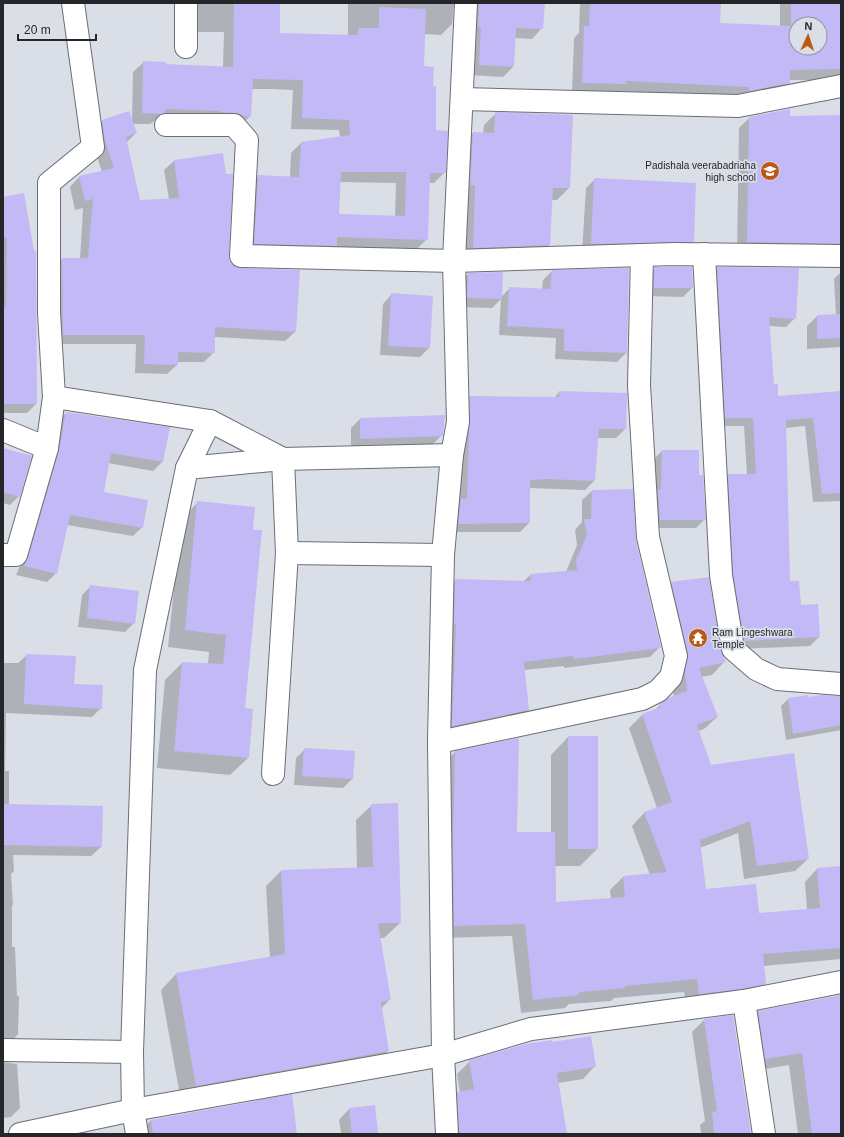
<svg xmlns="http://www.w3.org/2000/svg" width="844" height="1137" font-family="Helvetica,sans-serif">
<rect width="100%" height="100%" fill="#dadee6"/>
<!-- shadow -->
<g fill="#0003" fill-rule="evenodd">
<path d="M196,3H279V34L348,36V3H454L452,24L441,35L424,34L423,67L432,87L435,131L445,172L434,183H429L427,239L416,250L244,254L248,187L258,176L290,177L291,153L301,143L340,137L339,130L291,129L293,90L272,89H251L250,116L240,127L157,119L150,124H132L136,133L126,143L139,201L169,199L164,170L174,161L228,255L229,263L295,332L285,341L214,337V352L204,362H177V365L167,374L135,373L136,344H53L52,268L62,259H80L83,208L75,210L70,187L79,177L102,172L95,151L93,130L102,121H132L133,72L144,62L165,65L223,67L224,32H190ZM340,182L396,183L395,217L338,215Z"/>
<path d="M462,3H544L542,28L532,39L515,38L513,67L503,77L469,75Z"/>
<path d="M580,3H720L719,24L780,26V3H841V80H789V83L778,94L739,97L618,91L614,95L572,93L574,38L579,33ZM796,24H820V48H796Z"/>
<path d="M496,113L569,188L557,200H551L549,245L537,257L461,259V145L473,133L483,134L484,125Z"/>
<path d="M841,116V260L737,253L739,128L749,118Z"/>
<path d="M595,179L694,241L684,250L582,253L586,188Z"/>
<path d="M3,198L36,404L27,413H3Z"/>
<path d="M655,268L692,288L683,297L645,296L646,277Z"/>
<path d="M718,268L795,318L786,327L769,326L773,385L777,397L841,392V501L813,502L805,426L785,428L789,582L800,606L819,637L810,646L736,649L720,484L729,475H747L744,426H717L709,277Z"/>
<path d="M552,271L626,353L617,362L555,359L556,338L499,335L501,299L492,308L459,307V283L468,274L501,297L510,288L542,290L543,280Z"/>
<path d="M841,272V347L807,349V326L817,316L836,315L834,279Z"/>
<path d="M392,294L429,348L420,357L380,355L383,304Z"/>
<path d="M559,392L625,429L616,438H597L594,481L585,490L529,488V523L520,532H450L452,509L459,502L461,406L470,397L554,398Z"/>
<path d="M66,413L168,428L162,462L153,471L108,463L103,493L142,527L133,536L67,525L56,573L47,582L16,575L19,568L50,461L57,422Z"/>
<path d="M444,416L442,435L433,444L351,447V428L360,419Z"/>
<path d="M3,450L19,496L10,505L3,503Z"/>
<path d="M662,451L698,476L705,519L696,528H651L653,460Z"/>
<path d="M592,491L635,540L660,647L650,657L564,668V666L524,670L528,710L519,719L443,736L446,590L455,580L523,582L530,575L566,572L577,545L575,530L582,522V500Z"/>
<path d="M198,502L244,709L248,758L230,775L157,768L165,680L182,663L208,664L209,652L168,647L181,520Z"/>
<path d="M672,583L720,651L724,662L712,675L701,677L717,717L704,729L698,731L711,766L808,859L795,871L744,879L738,833L700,848L705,890L758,914L807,910L805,882L817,869L841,867V959L763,966L765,984L752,996L687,1006L684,992L614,998L611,1001L569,1004L565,1008L521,1013L512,936L441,938L442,765L455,752L516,833H551V755L568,737L597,849L580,866H555L556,903L611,899L610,890L623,877L650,875L632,826L644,813L657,808L629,728L642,715L654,711L660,705L674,697L659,595Z"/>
<path d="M91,586L134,623L125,632L78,627L82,595Z"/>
<path d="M27,655L73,685L101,708L92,717L6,713L5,771H9V805L101,847L91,856L13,855L14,871L11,874L13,905L12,906V947H15L17,996H19L18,1034L7,1047H3V663H18Z"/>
<path d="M841,697V730L786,740L781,706L788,699Z"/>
<path d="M305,749L354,752L352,779L343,788L294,785L296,758Z"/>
<path d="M372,805L400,923L384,938H379L390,999L381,1009L388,1051L373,1066L181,1101L161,990L176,974L270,958L266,886L281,871L357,868L356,820Z"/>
<path d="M841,996V1134H798L789,1065L753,1071L746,1025L759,1012Z"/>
<path d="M704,1020L750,1134H701L700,1125L705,1121L692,1032Z"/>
<path d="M552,1044L595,1066L583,1079L558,1083L566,1134H447L445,1106L460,1092L457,1074L470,1061Z"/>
<path d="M3,1062L17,1064L20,1108L11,1117L3,1118Z"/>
<path d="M349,1109L377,1134H330L341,1133L339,1120Z"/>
<path d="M151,1120L296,1134H141V1131Z"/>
</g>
<!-- building -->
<g fill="#c3b9f7" fill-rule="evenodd">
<path d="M234,3H280V33L358,35V28H379V7L426,9L424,66L434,67L433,86H436V130L448,131L446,173H430L428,240L337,237V246L254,244L258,175L299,177L301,142L350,135L349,120L302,118L303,80L253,79L251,117L243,116L234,113L220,112V111L165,109V113L161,114L142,113L143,61L166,62V64L233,67ZM341,172H406L405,216L339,214Z"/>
<path d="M479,3H545L543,29L516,28L514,67L479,65L481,27H478Z"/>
<path d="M590,3H721L720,23L791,26V3H841V69L790,70V83L749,91V87L626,81V84L582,83L584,26H589ZM796,24H820V48H796Z"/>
<path d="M790,109V116L841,115V244L747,242L749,117Z"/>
<path d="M129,111L137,133L126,137L140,200L179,198L174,160L223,153L226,174H233L229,255L230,261L234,266L241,268L300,270L296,332L215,327V353L178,352V365L144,364L145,335H63L62,258H88L93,199L85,201L79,176L114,168L105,141L102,120Z"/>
<path d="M495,112L573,115L570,188H553L550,245L473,248L475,185H470L473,132L494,133Z"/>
<path d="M594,178L696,183L694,242L591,244Z"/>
<path d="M24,193L34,251H36L37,404H3V307H6L7,237L3,238V197Z"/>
<path d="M654,267H692L693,288H654Z"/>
<path d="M717,267L799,268L796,319L769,317L774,384H778V396L841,391V493L822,494L813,418L786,420L790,581H799L801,605L818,604L820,637L744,641L733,574L728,474H756L753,418H725Z"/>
<path d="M629,268L627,353L564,351V329L507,326L509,287L550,289L552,270Z"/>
<path d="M503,272L502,299L467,298L468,273Z"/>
<path d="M391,293L433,296L430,348L388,346Z"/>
<path d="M841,314V338L817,339V315Z"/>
<path d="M559,391L627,393L626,429H599L595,481L547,479L530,480V523L458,524L461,499H467L470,396L559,397Z"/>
<path d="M66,412L170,427L163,462L111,453L104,492L148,500L143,528L70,515L57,574L24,566L28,558L59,451Z"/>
<path d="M445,415L443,436L360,439V418Z"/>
<path d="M3,448L32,456L20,497L3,492Z"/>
<path d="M662,450H699V475H703L706,520H660L658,489H661Z"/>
<path d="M633,489L636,540L661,648L574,659L573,656L524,662L529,710L452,726L456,624H454L455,579L531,581L530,574L577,570L576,560L587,535L584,519H591L592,490Z"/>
<path d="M197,501L255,507L253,530H262L245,708L253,709L249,758L174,751L182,662L223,664L226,635L185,630Z"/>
<path d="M709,577L721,651L726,662L699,668L718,717L697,725L711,765L794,753L809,859L757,866L750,821L700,840L706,889L756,884L759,913L820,908L817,868L841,866V948L763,954L766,984L742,989L699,994L697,979L625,986V988L579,992V995L533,1000L525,924L454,926L453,847L455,751L519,738L517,832H555L556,902L625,897L623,876L667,872L644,812L672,802L642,714L661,707L659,704L668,698L687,691L685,671L688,653L671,582Z"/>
<path d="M90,585L139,591L135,624L87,618Z"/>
<path d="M26,654L76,656L74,684L103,685L102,709L24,704Z"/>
<path d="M808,695L809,697L823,695L841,696V725L793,734L788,698Z"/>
<rect x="568" y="736" width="30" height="113"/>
<path d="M304,748L355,751L353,779L302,776Z"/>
<path d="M398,803L401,923H378L391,1000L381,1002L389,1051L196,1086L176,973L285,954L281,870L373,867L371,804Z"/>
<path d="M3,804L103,806L102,847L3,845Z"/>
<path d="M841,995V1134H812L802,1053L765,1059L758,1011Z"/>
<path d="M733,1015L751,1134H714L712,1112L717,1111L704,1019Z"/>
<path d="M591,1036L596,1067L557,1073L567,1134H459L457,1092L474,1089L469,1060L526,1044L552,1040V1042Z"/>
<path d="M292,1094L297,1134H153L151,1120Z"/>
<path d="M375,1105L378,1134H352L349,1108Z"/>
</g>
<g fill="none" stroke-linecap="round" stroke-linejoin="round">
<defs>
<g id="street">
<path d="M186,47V3"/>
<path d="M462,99L738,106L841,86"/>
<path d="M166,125H234L247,140L241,256L454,261L674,254L841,256"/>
<path d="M704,254L721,575L733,649L756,669L777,679L841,684"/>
<path d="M54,397L210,421L283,459L287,553L273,774"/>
<path d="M3,430L47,448"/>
<path d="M187,468L283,459L452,455"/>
<path d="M287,553L443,555"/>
<path d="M3,555H16L47,448L54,397L49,313V183L93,147L73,3"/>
<path d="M439,742L642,699L658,691L671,677L676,656L648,537L639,385L642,255"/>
<path d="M744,1001L764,1134"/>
<path d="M3,1050L132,1052"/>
<path d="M20,1134L133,1110L443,1055L531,1029L744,1001L841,982"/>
<path d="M137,1134L133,1110L132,1052L145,670L187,468L210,421"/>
<path d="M447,1134L443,1055L439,742L443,555L452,455L458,422L454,261L466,3"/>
</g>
</defs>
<!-- street casing -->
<use href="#street" stroke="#6a6e75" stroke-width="24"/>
<!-- street -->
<use href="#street" stroke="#fff" stroke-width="22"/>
</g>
<!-- icons -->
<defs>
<symbol id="school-disc" viewBox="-11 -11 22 22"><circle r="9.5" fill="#b95913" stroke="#dadee6"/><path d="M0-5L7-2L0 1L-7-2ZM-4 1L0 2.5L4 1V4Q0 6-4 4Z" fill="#fff"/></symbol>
<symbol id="temple-disc" viewBox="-11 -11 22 22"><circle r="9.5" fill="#b95913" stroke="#dadee6"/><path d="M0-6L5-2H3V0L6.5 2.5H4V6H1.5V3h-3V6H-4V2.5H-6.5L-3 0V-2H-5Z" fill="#fff"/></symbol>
</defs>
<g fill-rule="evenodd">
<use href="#school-disc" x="759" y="160" width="22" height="22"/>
<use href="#temple-disc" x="687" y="627" width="22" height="22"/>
</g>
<g text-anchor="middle" stroke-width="3.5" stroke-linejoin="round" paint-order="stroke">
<!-- poi labels -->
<g font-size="10" fill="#242629" stroke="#dadee6" text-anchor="end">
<text x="756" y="169">Padishala veerabadriaha<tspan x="756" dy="12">high school</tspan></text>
<text x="712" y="636" text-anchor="start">Ram Lingeshwara<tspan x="712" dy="12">Temple</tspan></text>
</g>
</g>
<!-- border -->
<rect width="844" height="1137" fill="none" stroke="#242629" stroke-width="8"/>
<!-- north arrow -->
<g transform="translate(808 36) rotate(3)"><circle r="19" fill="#dadee6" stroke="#91949a"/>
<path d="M0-3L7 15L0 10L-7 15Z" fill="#b95913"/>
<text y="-6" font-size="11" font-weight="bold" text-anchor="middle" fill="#242629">N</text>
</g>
<!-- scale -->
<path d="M18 34v6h78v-6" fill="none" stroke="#242629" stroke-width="2"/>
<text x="24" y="34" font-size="12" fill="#242629" stroke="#dadee6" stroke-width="3" paint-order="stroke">20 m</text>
</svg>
